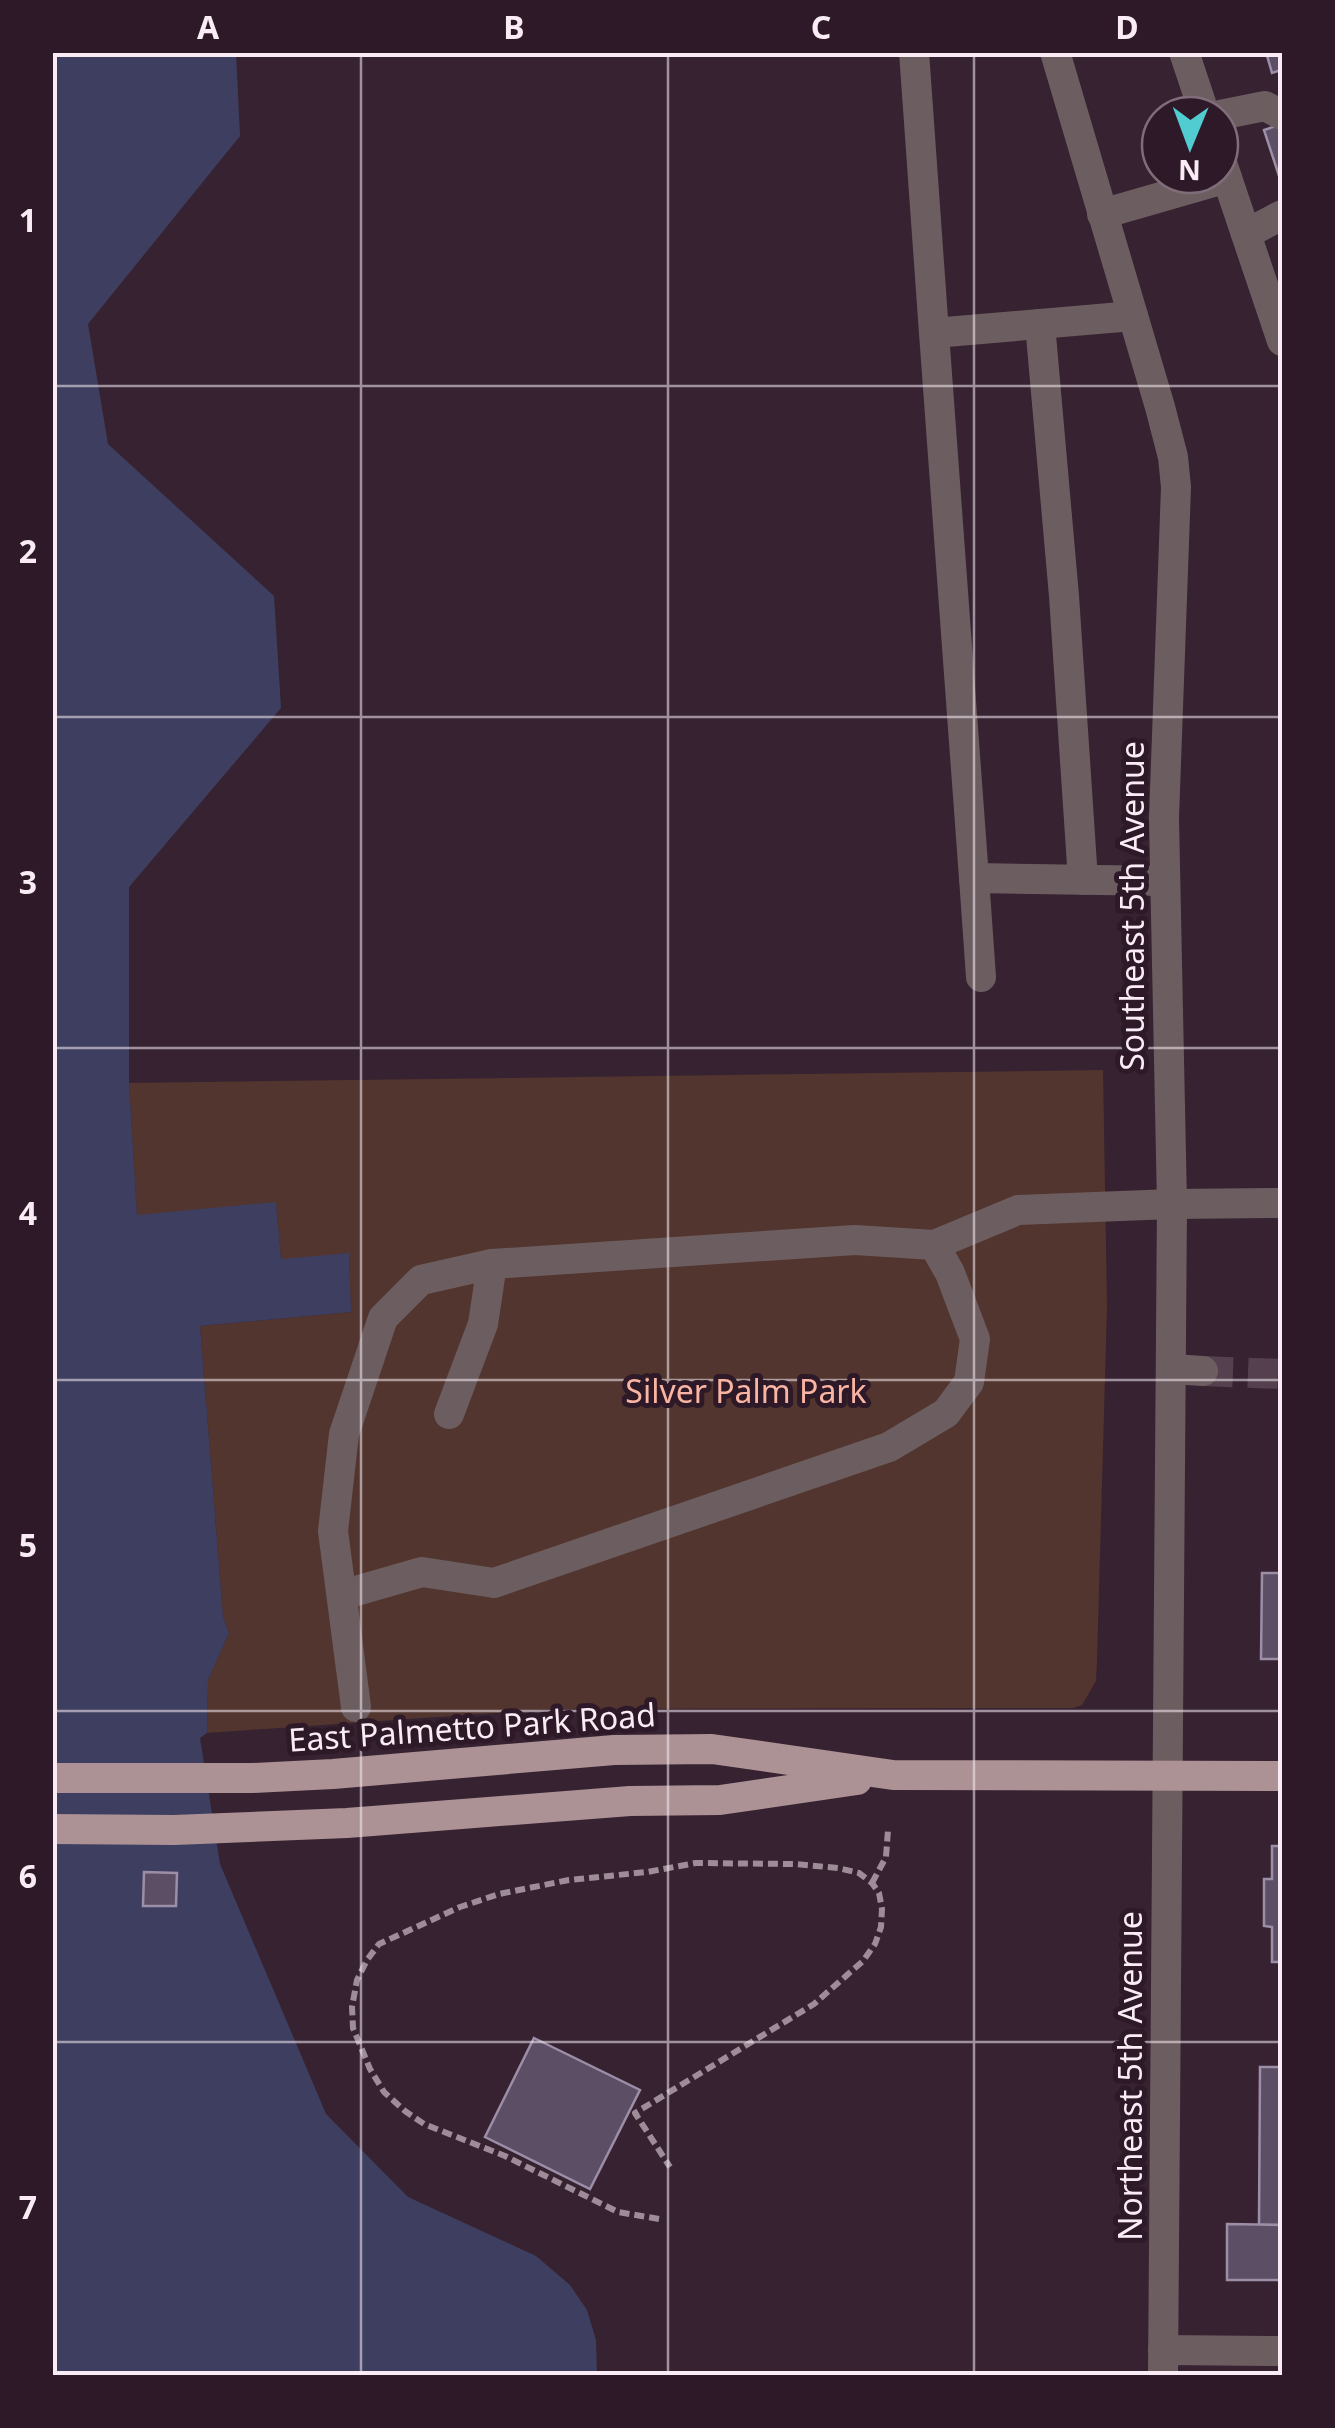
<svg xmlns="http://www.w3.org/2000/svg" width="1335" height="2428" font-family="'Noto Sans',sans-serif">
<rect width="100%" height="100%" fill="#372231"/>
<!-- green -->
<path fill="#52352e" d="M1103,1070L1107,1306L1097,1661L1096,1681L1082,1705L1073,1708L555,1709L207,1733L208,1680L229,1633L223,1616L200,1326L351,1312L349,1254L281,1260L276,1203L137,1216L129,1083Z"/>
<!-- water -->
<path fill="#3e3f60" d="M52,53H236L240,136L88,324L108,444L274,596L281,708L129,887V1083L137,1215L276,1202L281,1259L349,1253L351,1312L200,1326L223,1616L229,1633L208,1680L207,1733L200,1738L220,1864L326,2114L408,2197L536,2256L570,2285L587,2310L596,2340L597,2375H53Z"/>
<!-- building -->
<g fill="#5b4e65" stroke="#9c8ea7" stroke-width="2.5">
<path d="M1266,52H1282V75L1281,70L1272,73Z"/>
<path d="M1282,124V185L1264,130Z"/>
<path d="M1262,1573H1282V1659H1261Z"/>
<path d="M1272,1846H1282V1962H1272V1927L1264,1926V1879H1272Z"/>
<path d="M144,1872L177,1873L176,1906H143Z"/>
<path d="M534,2038L640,2090L590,2189L485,2137Z"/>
<path d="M1260,2067H1282V2225H1259Z"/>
<path d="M1227,2224L1282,2225V2280H1227Z"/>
</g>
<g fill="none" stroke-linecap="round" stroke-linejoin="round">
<!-- minor-tunnel -->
<path stroke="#54404e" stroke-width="30" stroke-dasharray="30 15" stroke-linecap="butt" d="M1203,1371L1282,1374"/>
<!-- path -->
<g stroke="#9e8d99" stroke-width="6" stroke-dasharray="10 5" stroke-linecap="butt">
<path d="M872,1883L886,1857L888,1830"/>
<path d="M659,2219L618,2212L505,2156L424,2124L405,2111L384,2092L370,2069L353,2028L352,2007L357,1980L367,1960L379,1944L460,1907L499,1894L569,1880L647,1872L696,1863L794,1864L838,1868L859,1873L872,1883L879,1893L882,1909L881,1927L875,1944L863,1961L814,2004L635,2113L670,2167"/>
</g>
<!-- minor -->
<g stroke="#6c5e60" stroke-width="30">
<path d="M914,52L934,333L1133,316"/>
<path d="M1055,52L1160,407L1173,457L1176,487L1164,818L1172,1204L1163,2376"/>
<path d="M1184,52L1205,115"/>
<path d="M1220,115L1265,106L1282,115"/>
<path d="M1220,157L1282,341"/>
<path d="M1102,214L1227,178"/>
<path d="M1246,234L1282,215"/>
<path d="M1040,324L1064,596L1083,880"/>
<path d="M934,333L974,878L1165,881"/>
<path d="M974,878L981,977"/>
<path d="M1171,1369L1203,1371"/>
<path d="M449,1414L483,1324L492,1264"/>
<path d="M342,1595L422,1572L494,1583L889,1447L946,1413L969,1382L975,1339L950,1273L934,1245"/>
<path d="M356,1707L333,1531L344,1434L383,1318L421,1280L492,1264L855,1240L934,1245L1018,1210L1172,1204L1282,1203"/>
<path d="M1163,2350L1282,2351"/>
</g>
<!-- major -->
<g stroke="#ac9195" stroke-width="30">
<path d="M52,1778H253L333,1774L614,1750L712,1749L893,1775L1282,1776"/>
<path d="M52,1829L174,1830L347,1823L630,1801L720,1800L857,1780"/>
</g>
</g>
<!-- grid -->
<path fill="none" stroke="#faecf5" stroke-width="2.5" stroke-opacity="0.55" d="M361,52V2376M668,52V2376M974,52V2376M52,386H1282M52,717H1282M52,1048H1282M52,1380H1282M52,1711H1282M52,2042H1282"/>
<g text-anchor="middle" stroke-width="10" stroke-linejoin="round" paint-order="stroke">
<!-- street labels -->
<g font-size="32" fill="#faecf5" stroke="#2d1927">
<text transform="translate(1133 906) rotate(-90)" y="11">Southeast 5th Avenue</text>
<text transform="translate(472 1728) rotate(-4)" y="11">East Palmetto Park Road</text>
<text transform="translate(1131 2076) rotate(-90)" y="11">Northeast 5th Avenue</text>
</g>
<!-- park labels -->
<g font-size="32" fill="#fab4a2" stroke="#2d1927">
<text x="746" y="1403">Silver Palm Park</text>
</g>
</g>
<!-- border -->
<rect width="1335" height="2428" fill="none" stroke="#2d1927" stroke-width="110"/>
<!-- north arrow -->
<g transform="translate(1190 145) rotate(181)"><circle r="48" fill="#2d1927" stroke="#7f6d79" stroke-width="2.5"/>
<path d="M0-8L18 38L0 25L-18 38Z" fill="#51ccd1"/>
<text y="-15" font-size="28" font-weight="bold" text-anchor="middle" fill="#faecf5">N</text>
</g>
<rect x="55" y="55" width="1225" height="2318" fill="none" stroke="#faecf5" stroke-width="4"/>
<g font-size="32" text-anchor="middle" font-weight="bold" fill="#faecf5">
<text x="208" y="39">A</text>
<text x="514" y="39">B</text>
<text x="821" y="39">C</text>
<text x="1127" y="39">D</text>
<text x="28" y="232">1</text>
<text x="28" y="563">2</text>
<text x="28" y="894">3</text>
<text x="28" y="1225">4</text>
<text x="28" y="1557">5</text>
<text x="28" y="1888">6</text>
<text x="28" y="2219">7</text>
</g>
</svg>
